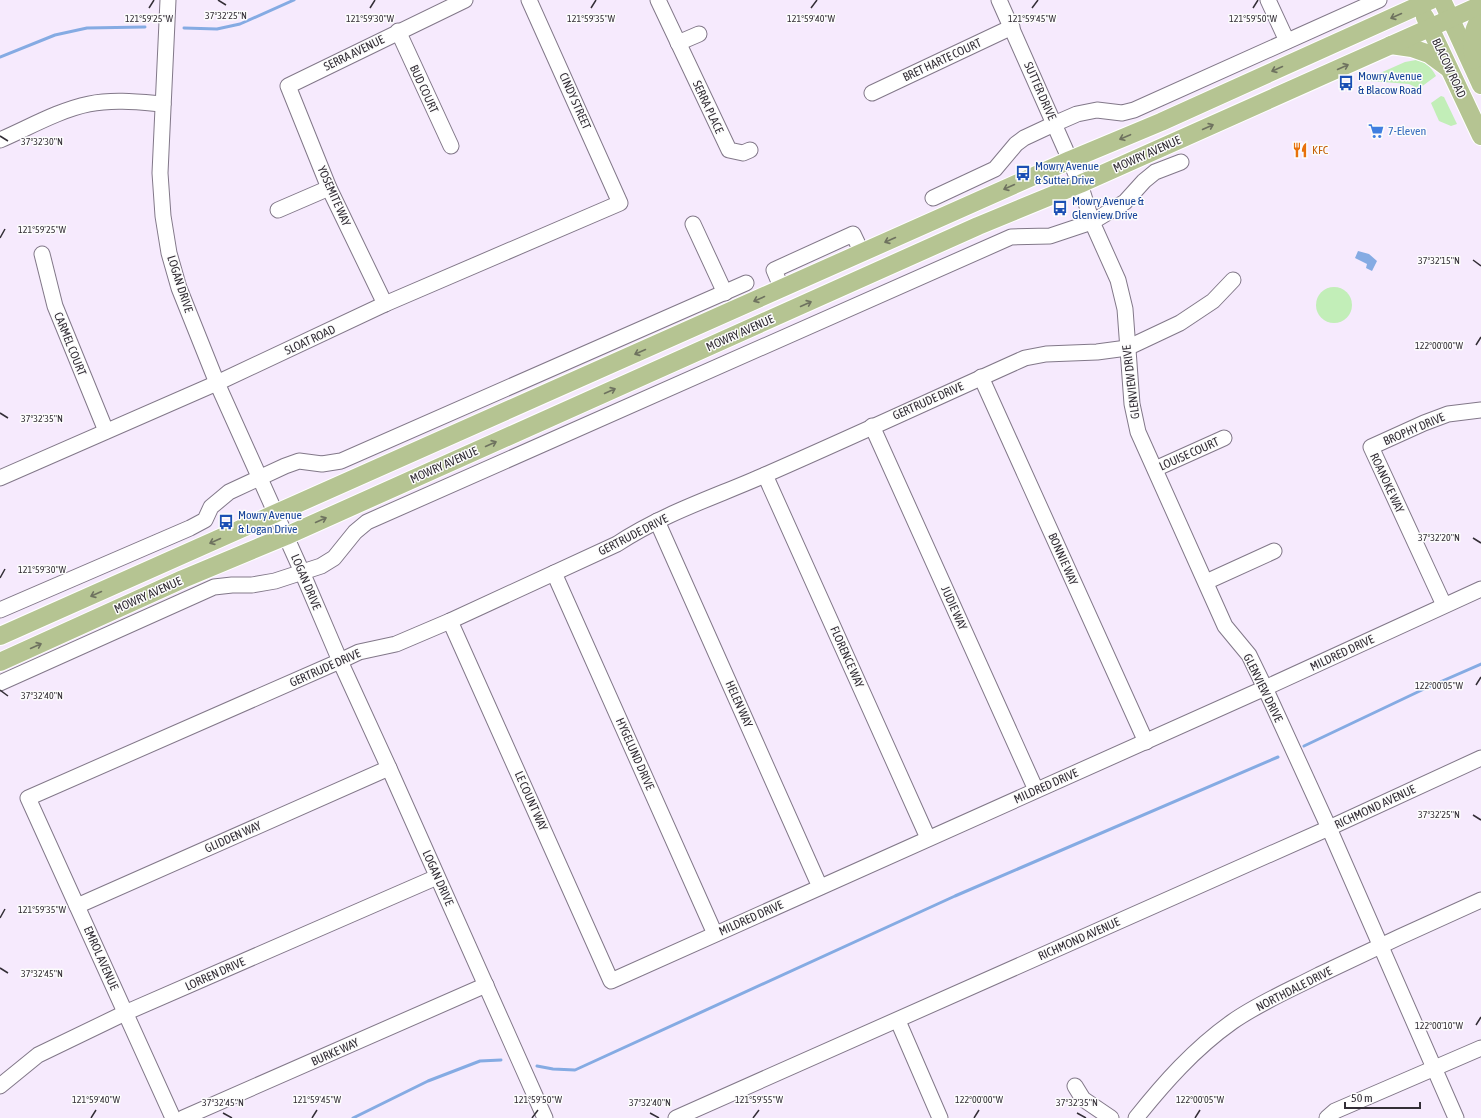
<svg xmlns="http://www.w3.org/2000/svg" width="1481" height="1118" font-family="'Asap Condensed',sans-serif">
<rect width="100%" height="100%" fill="#f6eafd"/>
<!-- green -->
<g fill="#c2eeb8">
<path d="M1416,60C1426,62 1431,67 1436,76L1417,90L1413,86L1409,84L1370,81L1369,78L1405,62Z"/>
<path d="M1441,96L1444,97L1457,124L1451,126L1439,121L1431,103Z"/>
<circle cx="1334" cy="305" r="18"/>
</g>
<!-- water -->
<path fill="#85abe3" d="M1358,251L1369,254L1377,261L1372,271L1366,268L1367,264L1355,258Z"/>
<g fill="none" stroke-linecap="round" stroke-linejoin="round">
<!-- stream -->
<g stroke="#85abe3" stroke-width="3">
<path d="M184,28L217,29L240,24L294,0"/>
<path d="M0,57L55,35L87,28L145,27"/>
<path d="M1304,746L1424,689L1481,664"/>
<path d="M537,1066L553,1069L575,1070L955,896L1278,757"/>
<path d="M353,1118L428,1081L480,1061L501,1060"/>
</g>
<defs>
<g id="minor">
<path d="M168,0L160,173L163,216L169,253L179,288L217,383L302,572L340,661L389,768L545,1118"/>
<path d="M658,0L729,150L743,153L750,150"/>
<path d="M999,0L1070,160L1080,184L1092,222L1118,280L1125,309L1132,404L1138,432L1225,626L1249,655L1265,688L1329,828L1456,1118"/>
<path d="M1268,0L1287,41"/>
<path d="M398,31L451,146"/>
<path d="M678,43L699,34"/>
<path d="M872,93L1012,27"/>
<path d="M0,140C28,128 59,110 89,104C113,99 139,102 163,104"/>
<path d="M933,198L995,169L1016,144L1024,138L1054,124L1077,114L1097,110L1122,113L1134,110L1379,0"/>
<path d="M278,210L329,188"/>
<path d="M693,224L725,293"/>
<path d="M42,254L55,306L106,431"/>
<path d="M782,289L774,270L853,234L862,253"/>
<path d="M385,304L329,188L288,86L465,0"/>
<path d="M981,377L1146,742"/>
<path d="M872,426L1036,790"/>
<path d="M1155,469L1224,438"/>
<path d="M765,475L928,838"/>
<path d="M0,478L217,383L385,304L620,203L529,0"/>
<path d="M657,521L820,887"/>
<path d="M554,573L715,934"/>
<path d="M1206,582L1274,551"/>
<path d="M1444,605L1371,447L1424,423L1448,414L1481,410"/>
<path d="M0,610L190,528L205,520L211,507L229,492L285,466L299,461L322,464L341,461L746,283"/>
<path d="M450,621L611,981L1265,688L1481,589"/>
<path d="M0,683L214,587L232,585H252L275,581L321,566L334,558L355,532L367,522L1011,237L1050,236L1092,222L1125,202L1144,181L1155,172L1181,162"/>
<path d="M77,906L389,768"/>
<path d="M898,1021L940,1118"/>
<path d="M0,1086L38,1055L125,1013L437,877"/>
<path d="M1075,1086L1083,1099L1111,1118"/>
<path d="M173,1118L28,798L340,661L359,652L396,644L450,621L617,544C662,514 715,497 765,475C852,437 938,397 1025,358L1046,354L1097,352L1127,348L1180,323L1213,301L1233,280"/>
<path d="M183,1118L486,985"/>
<path d="M676,1118L1329,828L1481,758"/>
<path d="M1136,1118C1164,1083 1194,1049 1232,1022C1259,1003 1290,990 1319,975C1373,949 1427,924 1481,900"/>
<path d="M1327,1118L1335,1111L1481,1048"/>
</g>
<g id="major">
<path d="M1442,0L1481,85"/>
<path d="M1425,17L1481,136"/>
<path d="M1391,45L1412,48L1429,54L1448,68"/>
<path d="M1474,60C1471,42 1471,33 1481,16"/>
<path d="M0,636L1070,160L1161,122L1431,0"/>
<path d="M0,662L183,579L286,536L978,226L1080,184L1481,5"/>
</g>
</defs>
<!-- minor casing -->
<use href="#minor" stroke="#827889" stroke-width="17"/>
<!-- major casing -->
<use href="#major" stroke="#fff" stroke-width="20"/>
<!-- minor -->
<use href="#minor" stroke="#fff" stroke-width="15"/>
<!-- major -->
<use href="#major" stroke="#b5c492" stroke-width="18"/>
</g>
<!-- one-way arrows -->
<defs><path id="oneway-shaft" d="M-6 0H5M1.5-3L5.5 0L1.5 3" fill="none" stroke-width="1.6" stroke-linecap="round" stroke-linejoin="round"/></defs>
<g stroke="#6e725f">
<use href="#oneway-shaft" transform="translate(1396 16) rotate(156)"/>
<use href="#oneway-shaft" transform="translate(1343 67) rotate(-24)"/>
<use href="#oneway-shaft" transform="translate(1277 69) rotate(156)"/>
<use href="#oneway-shaft" transform="translate(1208 127) rotate(-24)"/>
<use href="#oneway-shaft" transform="translate(1125 137) rotate(157)"/>
<use href="#oneway-shaft" transform="translate(1009 187) rotate(156)"/>
<use href="#oneway-shaft" transform="translate(890 240) rotate(156)"/>
<use href="#oneway-shaft" transform="translate(759 299) rotate(156)"/>
<use href="#oneway-shaft" transform="translate(806 304) rotate(-24)"/>
<use href="#oneway-shaft" transform="translate(640 352) rotate(156)"/>
<use href="#oneway-shaft" transform="translate(610 391) rotate(-24)"/>
<use href="#oneway-shaft" transform="translate(491 444) rotate(-24)"/>
<use href="#oneway-shaft" transform="translate(321 520) rotate(-24)"/>
<use href="#oneway-shaft" transform="translate(215 541) rotate(156)"/>
<use href="#oneway-shaft" transform="translate(96 594) rotate(156)"/>
<use href="#oneway-shaft" transform="translate(36 646) rotate(-24)"/>
</g>
<!-- ticks -->
<path fill="none" stroke="#332e36" stroke-width="1.5" d="M218,0L226,5M149,8L154,0M370,8L375,0M591,8L596,0M811,8L817,0M1032,8L1038,0M1253,8L1258,0M0,136L8,141M0,238L5,229M1473,260L1481,266M1476,345L1481,337M0,413L8,418M1473,538L1481,543M0,578L5,569M1476,685L1481,677M0,690L8,696M1473,815L1481,820M0,918L5,909M0,968L8,973M1476,1025L1481,1017M223,1113L232,1118M650,1113L659,1118M1077,1113L1086,1118M91,1118L96,1110M312,1118L317,1110M532,1118L538,1110M753,1118L759,1110M974,1118L979,1110M1195,1118L1200,1110"/>
<!-- icons -->
<defs>
<symbol id="bus-bare" viewBox="-9 -9 18 18"><path d="M-5-6H5V4H4V6H2V4H-2V6H-4V4H-5ZM-3.5-4V0h7V-4ZM-3.5 1.2v1.5H-2V1.2ZM2 1.2v1.5H3.5V1.2Z" fill="#1a4fb4" stroke="#fcfcfc" stroke-width="2.5" paint-order="stroke"/></symbol>
<symbol id="supermarket-bare" viewBox="-9 -9 18 18"><path d="M-6-5.5h2.5l.6 2H6L4.5 2H-2.5L-4.4-4H-6ZM-1.5 3.2a1.3 1.3 0 1 0 .1 0ZM3 3.2a1.3 1.3 0 1 0 .1 0Z" fill="#3f7fe0" stroke="#fcfcfc" stroke-width="2.5" paint-order="stroke"/></symbol>
<symbol id="restaurant-bare" viewBox="-9 -9 18 18"><path d="M-5-6h1v4h1v-4h1v4h1v-4h1v5L-1.5 .5V6h-2V.5L-5-1ZM5-6V6H3V1.5H1.5Q1.5-4 5-6Z" fill="#e8710a" stroke="#fcfcfc" stroke-width="2.5" paint-order="stroke"/></symbol>
</defs>
<g fill-rule="evenodd">
<use href="#bus-bare" x="1335" y="72" width="22" height="22"/>
<use href="#supermarket-bare" x="1365" y="120" width="22" height="22"/>
<use href="#restaurant-bare" x="1289" y="139" width="22" height="22"/>
<use href="#bus-bare" x="1012" y="162" width="22" height="22"/>
<use href="#bus-bare" x="1049" y="197" width="22" height="22"/>
<use href="#bus-bare" x="215" y="511" width="22" height="22"/>
</g>
<g text-anchor="middle" stroke-width="3" stroke-linejoin="round" paint-order="stroke">
<!-- street labels -->
<g font-size="12" fill="#332e36" stroke="#fcfcfc">
<text transform="translate(354 53) rotate(-26)" y="4">SERRA AVENUE</text>
<text transform="translate(942 60) rotate(-25)" y="4">BRET HARTE COURT</text>
<text transform="translate(1449 68) rotate(65)" y="4">BLACOW ROAD</text>
<text transform="translate(424 89) rotate(65)" y="4">BUD COURT</text>
<text transform="translate(1040 91) rotate(66)" y="4">SUTTER DRIVE</text>
<text transform="translate(575 101) rotate(66)" y="4">CINDY STREET</text>
<text transform="translate(708 107) rotate(65)" y="4">SERRA PLACE</text>
<text transform="translate(1147 154) rotate(-24)" y="4">MOWRY AVENUE</text>
<text transform="translate(334 196) rotate(66)" y="4">YOSEMITE WAY</text>
<text transform="translate(180 284) rotate(72)" y="4">LOGAN DRIVE</text>
<text transform="translate(740 333) rotate(-24)" y="4">MOWRY AVENUE</text>
<text transform="translate(310 340) rotate(-25)" y="4">SLOAT ROAD</text>
<text transform="translate(70 344) rotate(68)" y="4">CARMEL COURT</text>
<text transform="translate(1131 382) rotate(-97)" y="4">GLENVIEW DRIVE</text>
<text transform="translate(928 401) rotate(-24)" y="4">GERTRUDE DRIVE</text>
<text transform="translate(1414 429) rotate(-23)" y="4">BROPHY DRIVE</text>
<text transform="translate(1189 454) rotate(-24)" y="4">LOUISE COURT</text>
<text transform="translate(444 465) rotate(-24)" y="4">MOWRY AVENUE</text>
<text transform="translate(1387 483) rotate(65)" y="4">ROANOKE WAY</text>
<text transform="translate(633 535) rotate(-27)" y="4">GERTRUDE DRIVE</text>
<text transform="translate(1063 559) rotate(66)" y="4">BONNIE WAY</text>
<text transform="translate(306 582) rotate(67)" y="4">LOGAN DRIVE</text>
<text transform="translate(148 595) rotate(-24)" y="4">MOWRY AVENUE</text>
<text transform="translate(954 608) rotate(66)" y="4">JUDIE WAY</text>
<text transform="translate(1342 653) rotate(-25)" y="4">MILDRED DRIVE</text>
<text transform="translate(847 657) rotate(66)" y="4">FLORENCE WAY</text>
<text transform="translate(325 668) rotate(-24)" y="4">GERTRUDE DRIVE</text>
<text transform="translate(1263 688) rotate(64)" y="4">GLENVIEW DRIVE</text>
<text transform="translate(739 704) rotate(66)" y="4">HELEN WAY</text>
<text transform="translate(635 754) rotate(66)" y="4">HYGELUND DRIVE</text>
<text transform="translate(1046 786) rotate(-24)" y="4">MILDRED DRIVE</text>
<text transform="translate(531 801) rotate(66)" y="4">LE COUNT WAY</text>
<text transform="translate(1375 807) rotate(-25)" y="4">RICHMOND AVENUE</text>
<text transform="translate(233 837) rotate(-24)" y="4">GLIDDEN WAY</text>
<text transform="translate(438 878) rotate(66)" y="4">LOGAN DRIVE</text>
<text transform="translate(751 918) rotate(-24)" y="4">MILDRED DRIVE</text>
<text transform="translate(1079 939) rotate(-24)" y="4">RICHMOND AVENUE</text>
<text transform="translate(101 958) rotate(66)" y="4">EMROL AVENUE</text>
<text transform="translate(215 974) rotate(-24)" y="4">LORREN DRIVE</text>
<text transform="translate(1294 989) rotate(-27)" y="4">NORTHDALE DRIVE</text>
<text transform="translate(335 1052) rotate(-24)" y="4">BURKE WAY</text>
</g>
<!-- transit labels -->
<g font-size="12" fill="#164399" stroke="#fcfcfc" text-anchor="start">
<text x="1358" y="80">Mowry Avenue<tspan x="1358" dy="14">&amp; Blacow Road</tspan></text>
<text x="1035" y="170">Mowry Avenue<tspan x="1035" dy="14">&amp; Sutter Drive</tspan></text>
<text x="1072" y="205">Mowry Avenue &amp;<tspan x="1072" dy="14">Glenview Drive</tspan></text>
<text x="238" y="519">Mowry Avenue<tspan x="238" dy="14">&amp; Logan Drive</tspan></text>
</g>
<!-- shop labels -->
<g font-size="12" fill="#366cbe" stroke="#fcfcfc" text-anchor="start">
<text x="1388" y="135">7-Eleven</text>
</g>
<!-- food labels -->
<g font-size="12" fill="#c56008" stroke="#fcfcfc" text-anchor="start">
<text x="1312" y="154">KFC</text>
</g>
</g>
<g font-size="10" text-anchor="middle" fill="#332e36" stroke="#fcfcfc" stroke-width="3" stroke-linejoin="round" paint-order="stroke">
<text x="226" y="19">37°32'25"N</text>
<text x="149" y="22">121°59'25"W</text>
<text x="370" y="22">121°59'30"W</text>
<text x="591" y="22">121°59'35"W</text>
<text x="811" y="22">121°59'40"W</text>
<text x="1032" y="22">121°59'45"W</text>
<text x="1253" y="22">121°59'50"W</text>
<text x="42" y="145">37°32'30"N</text>
<text x="42" y="233">121°59'25"W</text>
<text x="1439" y="264">37°32'15"N</text>
<text x="1439" y="349">122°00'00"W</text>
<text x="42" y="422">37°32'35"N</text>
<text x="1439" y="541">37°32'20"N</text>
<text x="42" y="573">121°59'30"W</text>
<text x="1439" y="689">122°00'05"W</text>
<text x="42" y="699">37°32'40"N</text>
<text x="1439" y="818">37°32'25"N</text>
<text x="42" y="913">121°59'35"W</text>
<text x="42" y="977">37°32'45"N</text>
<text x="1439" y="1029">122°00'10"W</text>
<text x="96" y="1103">121°59'40"W</text>
<text x="317" y="1103">121°59'45"W</text>
<text x="538" y="1103">121°59'50"W</text>
<text x="759" y="1103">121°59'55"W</text>
<text x="979" y="1103">122°00'00"W</text>
<text x="1200" y="1103">122°00'05"W</text>
<text x="223" y="1106">37°32'45"N</text>
<text x="650" y="1106">37°32'40"N</text>
<text x="1077" y="1106">37°32'35"N</text>
</g>
<!-- scale -->
<path d="M1345 1102v6h75v-6" fill="none" stroke="#332e36" stroke-width="2"/>
<text x="1351" y="1102" font-size="12" fill="#332e36" stroke="#fcfcfc" stroke-width="3" paint-order="stroke">50 m</text>
</svg>
